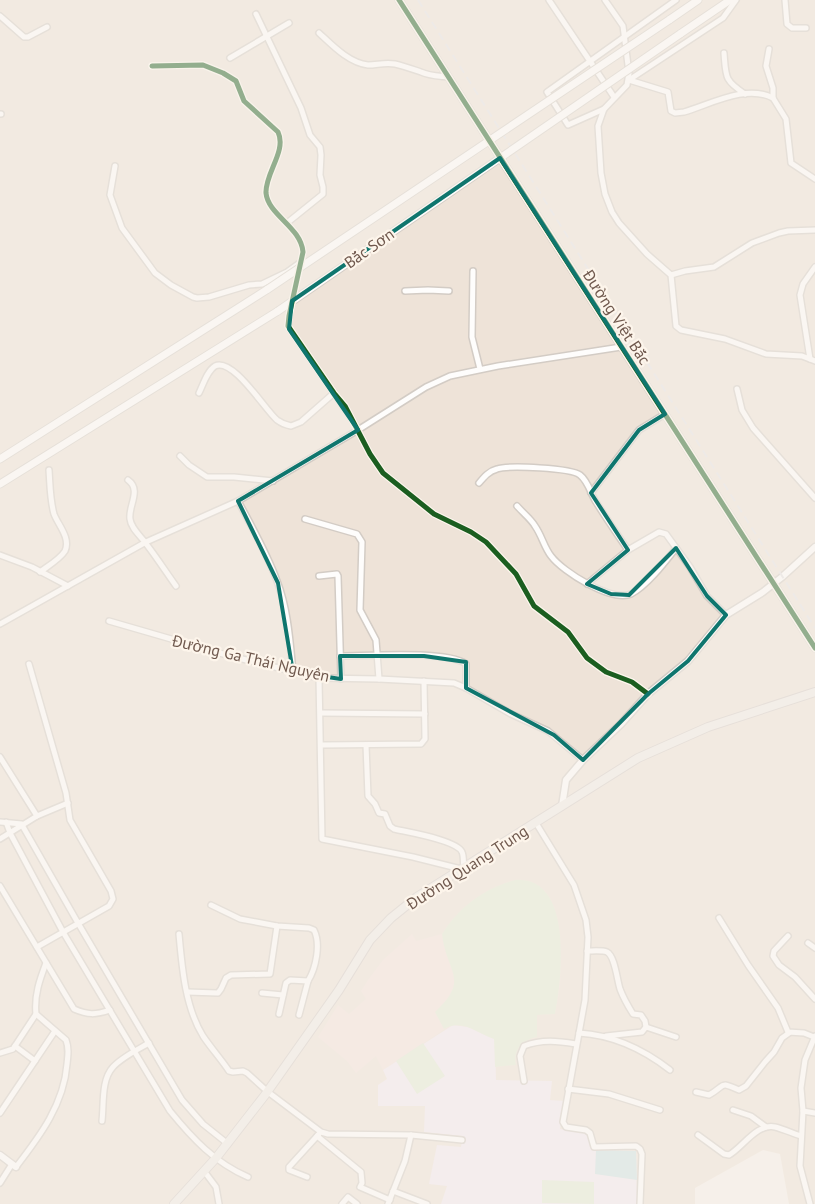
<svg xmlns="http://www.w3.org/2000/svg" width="815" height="1204" font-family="'PT Sans',sans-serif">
<rect width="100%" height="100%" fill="#f6f0ea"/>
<!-- residential -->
<path fill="#eee3d8" d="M0,0H815V1204H789L780,1154L763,1150L695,1188V1204H0Z"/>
<!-- commercial -->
<path fill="#f3e3dc" d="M515,880H525L534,883L545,891L551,901L558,922L561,957L560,986L555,1014L537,1015V1037L527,1040L520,1045L515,1055L516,1065L495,1067V1040L448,1027L383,1070L376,1056L356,1073L347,1061L318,1037L338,1005L349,1014L366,999L361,991L368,980L383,960L402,943L412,934L416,941L442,934L453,919L473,900L498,886Z"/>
<!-- education -->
<path fill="#f2e8f1" d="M453,1025L468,1027L495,1039L496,1080L552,1081L550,1100L564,1101L560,1129L585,1133L588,1136L590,1146L596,1150L636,1151L637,1204H441L447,1186L429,1184L437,1145L461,1147L463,1136L424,1132L425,1106H378V1085L387,1079L383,1070Z"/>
<!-- green -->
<g fill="#e3ead6">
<path d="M515,880C574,875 562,979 555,1014L537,1015V1037C522,1040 513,1050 516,1065L495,1067L494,1039C478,1034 462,1018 444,1029L435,1012C471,979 446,972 442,934C459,907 484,888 515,880Z"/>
<path d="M423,1043L445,1076L417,1094L396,1061Z"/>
<path d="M542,1180L594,1182V1204L542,1203Z"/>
</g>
<!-- water -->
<path fill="#cde2e4" d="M596,1150L636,1151L637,1180L595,1174Z"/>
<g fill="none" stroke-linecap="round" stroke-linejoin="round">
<defs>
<g id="minor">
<path d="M549,0L614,97"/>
<path d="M605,0L623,26L629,73L627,85L604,109L598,126L601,173L605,194L612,212L619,223L647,254L671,275L676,326L681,330L725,339L766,354L802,356L815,361"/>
<path d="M785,0L787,24L792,28H806"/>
<path d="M256,14L301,108L310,135L320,147L321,155L320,175L323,187V194L287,223"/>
<path d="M0,16L24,37H28L47,27"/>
<path d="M319,33C332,45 349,63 368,65C377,65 385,62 395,64C404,66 412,69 421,72C429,76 439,76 448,77"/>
<path d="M769,49L766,66L773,88V98"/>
<path d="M724,53C726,77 724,80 745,94"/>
<path d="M230,58L289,23"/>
<path d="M152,66L203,65L223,73L236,81L244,101L278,132C287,151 265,173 266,193C268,215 301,227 303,252L289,316L288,326L334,393L345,406L370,454L383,473L434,514L471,532L486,542L516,574L534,606L568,632L587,658L606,672L632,682L648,694"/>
<path d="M629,80L668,92L671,111L675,113L684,112C711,104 746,84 773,98L786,119L791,163L815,179"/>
<path d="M629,80L723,18L736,0"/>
<path d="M604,109L568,125L547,92L676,0"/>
<path d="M0,114H1"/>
<path d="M115,166L110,195L122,228L155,273L171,285L193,297L197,298L209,297L249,285L262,284L287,272L301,262"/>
<path d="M473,271L472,337L480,369"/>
<path d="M671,275L685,271L714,267L752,243L779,233L788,231L815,230"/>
<path d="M405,291L428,290L449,291"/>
<path d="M810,359L800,295L803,284L815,267"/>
<path d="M737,389L742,410L753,428L815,498"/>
<path d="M199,393C203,385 207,371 215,366C233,357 265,410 277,420C281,423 286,425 291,426L301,422L334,393"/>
<path d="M180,456L189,465L207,477H234L273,481"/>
<path d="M128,480C142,490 128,506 130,519C131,529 142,537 147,545C157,558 166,572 176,586"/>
<path d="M479,483C484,477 489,471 497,469C509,465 571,468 580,475C588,481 591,494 596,502C606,518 617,534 628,550"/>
<path d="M591,493L639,430L665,414"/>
<path d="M238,501C252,527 267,553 277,581C288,609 290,641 293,672"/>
<path d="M517,506C523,513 531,519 535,526C542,536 544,547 551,556C563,572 611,602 631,594C647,586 665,562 676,548"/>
<path d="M305,519L357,534L362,542L360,610L376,640L379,679"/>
<path d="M0,555L32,567L68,586"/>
<path d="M40,572C48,566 60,559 65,551C71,538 58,525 54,514C50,500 50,484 49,470"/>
<path d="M319,576L337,574L338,576L341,679"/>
<path d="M587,584L628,550L659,532L666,534L690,567L707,596L726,615"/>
<path d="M109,621L230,656L319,678L379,679L454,683L466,688L511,714L548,731L583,760"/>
<path d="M0,624L146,542L238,501L358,430L426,387L450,376L498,366L621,347"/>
<path d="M340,656C367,656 446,650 466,664V688"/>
<path d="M29,664L66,793L70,820L111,891L113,899L109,906L37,947"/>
<path d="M319,678L322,839L413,857L461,869"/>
<path d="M321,713L425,714"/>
<path d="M322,745L421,744L425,739L424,681"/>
<path d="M366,745L368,796L375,804L379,813L385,814L390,826L394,829C407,832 457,840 462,852C464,856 463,863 464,868"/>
<path d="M0,757L37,816"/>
<path d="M0,822L22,824"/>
<path d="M6,822L10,833L63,932L170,1111C192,1138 215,1163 248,1177"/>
<path d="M536,823L574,885L586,920L588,937L585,1000L563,1122L566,1127L586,1130L590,1133L594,1147L636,1146L640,1149L642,1154L640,1204"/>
<path d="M22,825L78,923L182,1100L203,1124L228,1144"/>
<path d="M0,839L37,816L68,803"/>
<path d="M0,886L74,1009C88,1015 95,1015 110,1010"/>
<path d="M211,905L240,919L277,926L309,928L314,930C321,944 316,968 308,981L290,980L286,983L279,1014"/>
<path d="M719,918L748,965L778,1008L788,1032L804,1033L814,1037"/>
<path d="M179,934C182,967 185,1007 203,1036C211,1048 221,1059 229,1071L233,1072L243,1071L247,1073L268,1092L321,1132L328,1134L411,1135L462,1140"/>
<path d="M788,936L774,951L773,956L779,965L795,977L815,999"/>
<path d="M808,943L815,948"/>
<path d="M587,951C593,951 602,950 607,952C615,956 617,980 620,989C623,997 628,1006 633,1014L641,1015L645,1021L646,1027L642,1032L606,1036"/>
<path d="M187,992L218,993L221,989L226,978L231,975L270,974L277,926"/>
<path d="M262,993L283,995"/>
<path d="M299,1015L308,981"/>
<path d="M646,1027L676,1037"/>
<path d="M579,1033C613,1035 643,1049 670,1070"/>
<path d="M15,1046L35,1061"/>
<path d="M0,1053L13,1049L36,1014"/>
<path d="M524,1081L520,1056L524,1046C542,1039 558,1041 576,1044"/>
<path d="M568,1089L609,1094L660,1110"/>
<path d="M696,1092L709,1095C727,1085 718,1081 739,1090L746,1086L765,1062L774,1052L782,1038L789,1033"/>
<path d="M733,1110L751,1116L766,1127"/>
<path d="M803,1111L815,1113"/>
<path d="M0,1113L55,1031"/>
<path d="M102,1121C104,1104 101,1080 113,1067C122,1057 137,1050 149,1043"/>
<path d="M698,1135L724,1154L729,1155C743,1147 757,1123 775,1127C783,1129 792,1133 801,1136"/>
<path d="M317,1136L361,1172L362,1183L360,1187L390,1200"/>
<path d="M16,1167C40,1136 64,1104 67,1064C68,1055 69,1048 66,1040L36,1014C34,995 40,979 46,963"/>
<path d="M204,1171L216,1187L219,1204"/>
<path d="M307,1177L289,1170V1167L319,1134"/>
<path d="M0,1183L12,1164"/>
<path d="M393,1191L427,1204"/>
<path d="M342,1204L348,1197L357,1204"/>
<path d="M388,1204L405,1161L411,1135"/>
<path d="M810,1204L800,1166L803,1111L801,1088L805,1060L815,1036"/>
</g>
<g id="tertiary">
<path d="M399,0L815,648"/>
<path d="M562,806L566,780L583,760L621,724L648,694L688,661L726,615L763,592L782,577L815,547"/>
<path d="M0,1155L16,1167"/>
</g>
<g id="secondary">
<path d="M669,20L698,0"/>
<path d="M680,34L730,0"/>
<path d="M0,459L268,289"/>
<path d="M0,484L278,311"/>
</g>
<path id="primary" d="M174,1204L216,1158L265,1095L339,990L370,940L391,918L417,897L638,758L708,727L815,692"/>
</defs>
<!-- minor casing -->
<use href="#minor" stroke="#d3ccc5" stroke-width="8"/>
<!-- tertiary casing -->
<use href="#tertiary" stroke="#d3ccc5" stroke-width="9"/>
<!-- secondary casing -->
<use href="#secondary" stroke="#d4cdc6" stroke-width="9"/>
<!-- primary casing -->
<use href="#primary" stroke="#d4cbc7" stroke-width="10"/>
<!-- minor -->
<use href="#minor" stroke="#fefdfc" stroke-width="5"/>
<!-- tertiary -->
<use href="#tertiary" stroke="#fefdfc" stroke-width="6"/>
<!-- secondary -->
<use href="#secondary" stroke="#fefdfc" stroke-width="7"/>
<!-- primary -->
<use href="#primary" stroke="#f0ece6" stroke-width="8"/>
<!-- rail -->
<path stroke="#e4e2e4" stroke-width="2" stroke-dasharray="8 5" stroke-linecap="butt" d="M418,0L815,628"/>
<defs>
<g id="secondary-bridge">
<path d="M268,289L669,20"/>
<path d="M278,311L680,34"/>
</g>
</defs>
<!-- secondary-bridge casing -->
<use href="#secondary-bridge" stroke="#d4cdc6" stroke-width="9" stroke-linecap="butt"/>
<!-- secondary-bridge -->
<use href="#secondary-bridge" stroke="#fefdfc" stroke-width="7"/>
<defs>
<g id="cycleway">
<path d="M399,0L815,648"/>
<path d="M152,66L203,65L223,73L236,81L244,101L278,132C287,151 265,173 266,193C268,215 301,227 303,252L289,316L288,326L334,393L345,406L370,454L383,473L434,514L471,532L486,542L516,574L534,606L568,632L587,658L606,672L632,682L648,694"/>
</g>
</defs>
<!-- cycleway casing -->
<use href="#cycleway" stroke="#fdf5eb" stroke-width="8"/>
<!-- cycleway -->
<use href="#cycleway" stroke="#1b5e20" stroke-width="5"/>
</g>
<!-- marked area -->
<path d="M0 0H815V1204H0ZM500,158L665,414L639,430L591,493L628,550L587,584L611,594L629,595L676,548L707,596L726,615L688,661L648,694L583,760L554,735L466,688V662L424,656H340L341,679L293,672L278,583L238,501L358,430L289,329L292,301Z" fill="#f6f0ea" fill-opacity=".55" fill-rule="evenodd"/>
<path fill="none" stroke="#0f766e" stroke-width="4" stroke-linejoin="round" d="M500,158L665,414L639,430L591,493L628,550L587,584L611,594L629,595L676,548L707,596L726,615L688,661L648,694L583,760L554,735L466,688V662L424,656H340L341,679L293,672L278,583L238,501L358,430L289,329L292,301Z"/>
<g text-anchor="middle" stroke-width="4.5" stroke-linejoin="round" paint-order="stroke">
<!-- street labels -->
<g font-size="16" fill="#70594e" stroke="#fdf5eb">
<text transform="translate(369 248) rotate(-35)" y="6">Bắc Sơn</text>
<text transform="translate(617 317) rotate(57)" y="6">Đường Việt Bắc</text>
<text transform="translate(251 658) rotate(13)" y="6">Đường Ga Thái Nguyên</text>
<text transform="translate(467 867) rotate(-33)" y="6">Đường Quang Trung</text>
</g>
</g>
</svg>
